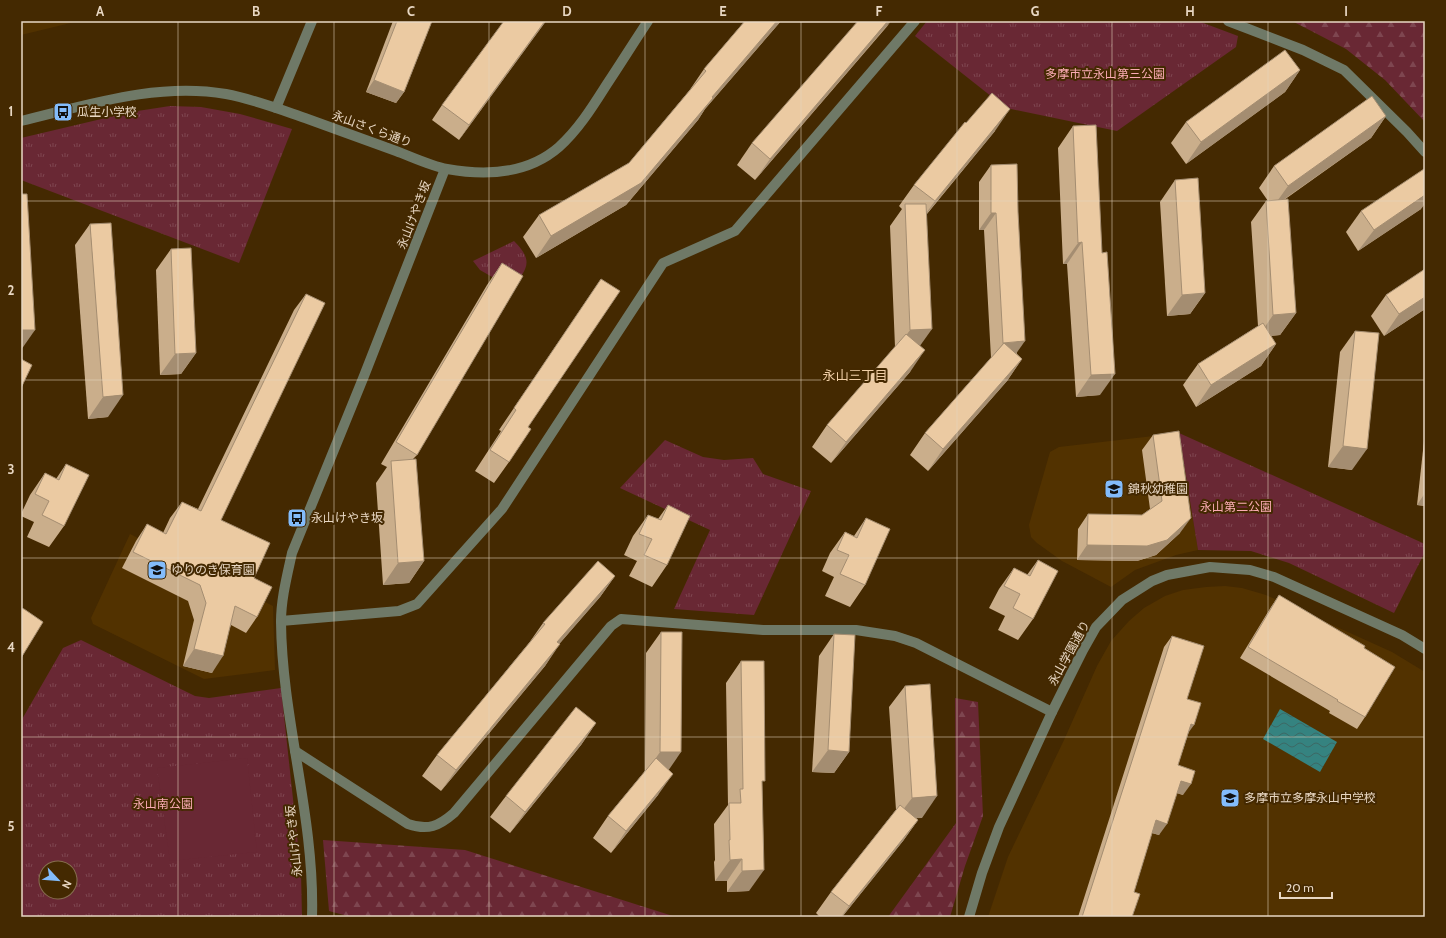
<svg xmlns="http://www.w3.org/2000/svg" width="1446" height="938" font-family="Cabin,'Noto Sans JP',sans-serif">
<defs>
<pattern id="forest-firs" width="22" height="20" patternUnits="userSpaceOnUse"><rect width="22" height="20" fill="#692834"/><path d="M5 1l3.5 6h-7zM16 11l3.5 6h-7z" fill="#7e4650"/></pattern>
<pattern id="park-tufts" width="24" height="20" patternUnits="userSpaceOnUse"><rect width="24" height="20" fill="#692834"/><path d="M3 7l-1-3M5 7V3M7 7l1-3M15 17l-1-3M17 17v-4M19 17l1-3" fill="none" stroke="#7e4650"/></pattern>
<pattern id="water-waves" width="16" height="10" patternUnits="userSpaceOnUse"><rect width="16" height="10" fill="#358380"/><path d="M0 5q4-4 8 0t8 0" fill="none" stroke="#3c6864"/></pattern>
</defs>
<rect width="100%" height="100%" fill="#442901"/>
<!-- built -->
<g fill="#523200">
<path d="M21,21H79L21,35Z"/>
<path d="M1179,433L1198,550L1176,555L1135,570L1111,587L1062,561L1037,543L1031,537L1029,525L1050,452L1059,447Z"/>
<path d="M130,534L273,606L275,670L204,679L93,624L91,618Z"/>
<path d="M1225,586L1242,588L1266,595L1392,652L1425,672V917H988L1008,857L1064,740L1097,666L1111,641L1129,621L1144,608L1165,596L1183,590L1206,587Z"/>
</g>
<!-- forest -->
<g fill="url(#forest-firs)">
<path d="M1292,21H1425V122L1385,80L1346,49Z"/>
<path d="M955,698L978,702L983,816L965,866L950,917H888L956,823Z"/>
<path d="M323,840L465,850L676,917H351L329,911Z"/>
</g>
<!-- park -->
<g fill="url(#park-tufts)" fill-rule="evenodd">
<path d="M927,21H1198L1238,36L1236,47L1117,131L1006,108L915,36Z"/>
<path d="M170,106L201,107L240,114L292,129L239,263L21,180V138L131,112Z"/>
<path d="M514,241C535,262 526,268 513,289L480,270L473,261Z"/>
<path d="M1179,433L1425,544V552L1394,613L1289,563L1251,551L1198,550Z"/>
<path d="M665,440L703,457L724,460L753,458L763,474L811,491L754,615L674,609L710,530L620,488Z"/>
<path d="M81,640L195,696L209,698L281,688L301,873L302,917H21V721L63,648ZM46,868H70V892H46Z"/>
</g>
<!-- garden -->
<path fill="#692834" d="M247,758L257,852L170,861L157,768Z"/>
<!-- water -->
<path fill="url(#water-waves)" d="M1280,709L1337,742L1320,772L1263,739Z"/>
<g fill="none" stroke-linecap="round" stroke-linejoin="round">
<!-- minor -->
<g stroke="#6f7967" stroke-width="10">
<path d="M1228,21L1303,50L1344,70L1407,132L1425,152"/>
<path d="M276,108L312,21"/>
<path d="M21,121C88,105 157,82 226,94C253,99 279,109 305,118C335,129 366,140 396,151C412,157 431,166 447,169C486,176 528,174 559,147C579,129 593,106 607,84C621,63 634,42 648,21"/>
<path d="M281,621L399,611L417,604L502,509L663,263L735,231L915,21"/>
<path d="M295,751L408,824C428,831 439,826 454,813L611,626L621,619L763,630H856L895,636L916,643L1052,712"/>
<path d="M312,917C315,817 282,721 281,622C281,599 287,576 292,553L364,376L445,169"/>
<path d="M969,917L982,873L999,827L1052,712L1083,650L1096,627L1122,600L1152,581L1167,575L1210,567L1250,570L1274,577L1402,635L1425,649"/>
</g>
</g>
<!-- wall -->
<g fill="#caae8b">
<path d="M393,21H432L404,92L396,103L366,92Z"/>
<path d="M546,21L459,140L432,120L442,105Z"/>
<path d="M745,21H781L705,109L698,120L626,205L536,258L523,237L539,215L629,163L689,91L704,69Z"/>
<path d="M890,23L755,180L737,165L752,143Z"/>
<path d="M1300,70L1285,92L1186,164L1171,143L1186,122Z"/>
<path d="M1386,116L1371,138L1284,200L1296,313L1280,335L1270,336L1276,344L1261,366L1196,407L1183,385L1198,364L1258,326L1251,222L1266,201H1268L1259,188L1274,166Z"/>
<path d="M966,123L995,131L927,214L920,346L910,372L831,463L812,447L827,425L895,347L890,226L902,209L899,206L914,185Z"/>
<path d="M1073,126L1102,253L1100,395L1076,397L1067,264H1063L1058,148Z"/>
<path d="M991,165L1017,354L1022,359L1007,381L928,471L910,455L925,433L991,358L984,230H979V182Z"/>
<path d="M1175,180L1205,293L1190,314L1167,316L1160,202Z"/>
<path d="M1421,209L1358,251L1346,232L1361,211Z"/>
<path d="M90,224L108,417L88,419L75,245Z"/>
<path d="M171,249L196,353L181,374L160,375L156,270Z"/>
<path d="M502,263L417,455L413,459L424,561L409,583L383,585L376,483L387,467L381,464L487,285Z"/>
<path d="M1425,269V309L1384,336L1371,316L1386,295Z"/>
<path d="M601,279L528,427L509,462L494,483L475,471L501,431L499,430Z"/>
<path d="M306,294L221,520L254,578L257,617L246,633L231,625L212,673L183,666L194,620L188,601L122,568L136,541L147,524L163,533L170,518L182,502L198,509L294,310Z"/>
<path d="M1355,331L1352,470L1328,467L1340,352Z"/>
<path d="M1425,432V506L1417,505Z"/>
<path d="M1153,435L1180,533L1156,555L1137,561L1077,560L1078,529L1088,514L1142,515L1150,509L1142,450Z"/>
<path d="M66,464L64,526L49,547L27,537L34,522L21,516V514L30,495L45,473L56,479Z"/>
<path d="M668,505L667,565L652,587L629,576L637,561L624,555L633,536L648,515L658,519Z"/>
<path d="M866,518L865,585L850,607L825,596L834,577L822,571L830,553L845,532L854,536Z"/>
<path d="M1038,560L1033,619L1018,640L998,630L1005,616L989,608L999,589L1014,568L1027,575Z"/>
<path d="M615,576L600,597L559,644L545,666L441,791L422,776L437,755L529,643L543,623Z"/>
<path d="M1279,595L1364,648L1365,717L1357,729L1329,713L1330,711L1240,658L1271,607Z"/>
<path d="M661,632L669,770L658,795L611,853L593,838L608,816L645,771L646,653Z"/>
<path d="M834,634L849,752L834,773L812,772L819,656Z"/>
<path d="M1172,636L1187,699L1189,731L1178,765L1183,795L1177,793L1159,835L1152,833L1134,892L1132,917H1078L1164,647Z"/>
<path d="M741,661L762,785L749,891L727,892V881H715L714,862L715,860L714,824L728,805L726,683Z"/>
<path d="M905,686L922,818H916L918,820L903,841L842,917H820L816,913L831,892L896,810L889,707Z"/>
<path d="M596,723L581,745L510,833L490,817L506,796Z"/>
</g>
<!-- shaded-wall -->
<g fill="#a48d71">
<path d="M545,21H546L459,140L469,125Z"/>
<path d="M777,21H781L705,109L698,120L626,205L536,258L551,236L712,97Z"/>
<path d="M888,21H891L755,180L770,159Z"/>
<path d="M1300,70L1285,92L1186,164L1201,142Z"/>
<path d="M374,80L404,92L396,103L366,92Z"/>
<path d="M1010,109L995,131L919,223L935,201Z"/>
<path d="M1386,116L1371,138L1273,207L1288,186Z"/>
<path d="M1425,195V204L1421,209L1358,251L1374,230Z"/>
<path d="M991,213H996L984,230H979Z"/>
<path d="M1082,242L1067,264H1063L1078,243Z"/>
<path d="M1205,293L1190,314L1167,316L1182,295Z"/>
<path d="M1425,297V309L1384,336L1399,314Z"/>
<path d="M1296,313L1280,335L1258,337L1273,315Z"/>
<path d="M932,329L917,350L895,351L910,330Z"/>
<path d="M21,330H35L21,350Z"/>
<path d="M1025,341L1013,358L992,360L1003,343Z"/>
<path d="M1276,344L1261,366L1196,407L1211,385Z"/>
<path d="M925,350L910,372L831,463L846,442Z"/>
<path d="M196,353L181,374L160,375L175,354Z"/>
<path d="M1022,359L1007,381L928,471L943,449Z"/>
<path d="M1115,374L1100,395L1076,397L1091,375Z"/>
<path d="M123,395L108,417L88,419L103,397Z"/>
<path d="M1343,446L1367,449L1352,470L1328,467Z"/>
<path d="M1425,493V506L1417,505Z"/>
<path d="M1191,518L1180,533L1156,555L1137,561L1077,560L1087,545Z"/>
<path d="M424,561L409,583L383,585L398,563Z"/>
<path d="M615,576L600,597L542,664L557,642Z"/>
<path d="M560,644L545,666L441,791L456,770Z"/>
<path d="M194,649L223,656L212,673L183,666Z"/>
<path d="M596,723L581,745L510,833L525,812Z"/>
<path d="M1191,724L1194,725L1186,736Z"/>
<path d="M828,750L849,752L834,773L812,772Z"/>
<path d="M660,752H681L666,774H645Z"/>
<path d="M673,774L658,795L611,853L626,831Z"/>
<path d="M1181,781L1191,784L1183,795L1173,792Z"/>
<path d="M937,796L922,818L896,819L912,798Z"/>
<path d="M918,820L903,841L842,917H841L849,906Z"/>
<path d="M1156,820L1167,824L1159,835L1148,832Z"/>
<path d="M742,859L727,881H715L730,860Z"/>
<path d="M764,870L749,891L727,892L742,871Z"/>
</g>
<!-- building -->
<g fill="#ebcaa2" stroke="#a48d71">
<path d="M397,21H432L404,92L374,80Z"/>
<path d="M504,21H545L469,125L442,105Z"/>
<path d="M745,21H777L712,97L713,98L641,183L551,236L539,215L629,163L706,71L704,69Z"/>
<path d="M858,21H888L770,159L752,143Z"/>
<path d="M1285,50L1300,70L1201,142L1186,122Z"/>
<path d="M992,93L1010,109L935,201L914,185L965,122L966,123Z"/>
<path d="M1372,96L1386,116L1288,186L1274,166Z"/>
<path d="M1096,125L1102,253L1107,252L1115,374L1091,375L1082,242L1078,243L1073,126Z"/>
<path d="M1017,164L1018,212L1025,341L1003,343L996,213H991V165Z"/>
<path d="M1424,169L1425,171V195L1374,230L1361,211Z"/>
<path d="M1198,178L1205,293L1182,295L1175,180Z"/>
<path d="M21,194H27L35,330H21Z"/>
<path d="M1288,199L1296,313L1273,315L1266,201Z"/>
<path d="M905,204H926L932,329L910,330Z"/>
<path d="M111,223L123,395L103,397L90,224Z"/>
<path d="M191,248L196,353L175,354L171,249Z"/>
<path d="M502,263L523,276L417,455L396,442Z"/>
<path d="M1425,269V297L1399,314L1386,295Z"/>
<path d="M601,279L620,291L528,427L531,429L509,462L490,450L516,410L514,408Z"/>
<path d="M306,294L325,303L221,520L270,543L254,578L272,587L257,617L235,606L223,656L194,649L206,603L200,585L133,552L147,524L166,534L182,502L201,511Z"/>
<path d="M1263,323L1276,344L1211,385L1198,364Z"/>
<path d="M1355,331L1379,333L1367,449L1343,446Z"/>
<path d="M906,334L925,350L846,442L827,425Z"/>
<path d="M1004,343L1022,359L943,449L925,433Z"/>
<path d="M21,359L32,365L21,388Z"/>
<path d="M1179,431L1191,518L1167,540L1147,546L1087,545L1088,514L1142,515L1162,501L1153,435Z"/>
<path d="M416,459L424,561L398,563L391,461Z"/>
<path d="M66,464L89,475L64,526L42,515L49,501L35,494L45,473L59,480Z"/>
<path d="M668,505L690,516L667,565L644,555L652,539L639,534L648,515L661,520Z"/>
<path d="M866,518L890,529L865,585L840,574L849,555L837,550L845,532L857,538Z"/>
<path d="M1038,560L1058,571L1033,619L1013,608L1020,594L1004,586L1014,568L1030,576Z"/>
<path d="M598,561L615,576L557,642L560,644L456,770L437,755L545,624L543,623Z"/>
<path d="M1279,595L1365,646L1364,648L1395,667L1365,717L1337,701L1338,700L1248,647Z"/>
<path d="M21,608L24,609L43,622L21,658Z"/>
<path d="M661,632H682L681,752H660Z"/>
<path d="M834,634L855,635L849,752L828,750Z"/>
<path d="M1172,636L1204,646L1187,699L1201,703L1194,725L1191,724L1178,765L1195,771L1191,784L1181,781L1167,824L1156,820L1134,892L1140,894L1132,917H1082Z"/>
<path d="M741,661H764L765,781H762L764,870L742,871V859L730,860L729,840H730L729,803H741L740,789H743Z"/>
<path d="M930,684L937,796L912,798L905,686Z"/>
<path d="M576,707L596,723L525,812L506,796Z"/>
<path d="M656,758L673,774L626,831L608,816Z"/>
<path d="M900,805L918,820L849,906L831,892Z"/>
</g>
<!-- grid -->
<path fill="none" stroke="#e8d7c3" stroke-width="1" stroke-opacity="0.55" d="M178,21V917M334,21V917M489,21V917M645,21V917M801,21V917M957,21V917M1112,21V917M1268,21V917M21,201H1425M21,380H1425M21,558H1425M21,737H1425"/>
<!-- icons -->
<defs>
<symbol id="bus-square" viewBox="-11 -11 22 22"><rect x="-9" y="-9" width="18" height="18" rx="4" fill="#83bcfb" stroke="#442901"/><path d="M-5-6H5V4H4V6H2V4H-2V6H-4V4H-5ZM-3.5-4V0h7V-4ZM-3.5 1.2v1.5H-2V1.2ZM2 1.2v1.5H3.5V1.2Z" fill="#111"/></symbol>
<symbol id="school-square" viewBox="-11 -11 22 22"><rect x="-9" y="-9" width="18" height="18" rx="4" fill="#83bcfb" stroke="#442901"/><path d="M0-5L7-2L0 1L-7-2ZM-4 1L0 2.5L4 1V4Q0 6-4 4Z" fill="#111"/></symbol>
</defs>
<g fill-rule="evenodd">
<use href="#bus-square" x="52" y="101" width="22" height="22"/>
<use href="#school-square" x="1103" y="478" width="22" height="22"/>
<use href="#bus-square" x="286" y="507" width="22" height="22"/>
<use href="#school-square" x="146" y="559" width="22" height="22"/>
<use href="#school-square" x="1219" y="787" width="22" height="22"/>
</g>
<g text-anchor="middle" stroke-width="4" stroke-linejoin="round" paint-order="stroke">
<!-- park labels -->
<g font-size="12" fill="#faabb4" stroke="#442901">
<text x="1105" y="78">多摩市立永山第三公園</text>
<text x="1236" y="511">永山第二公園</text>
<text x="163" y="808">永山南公園</text>
</g>
<!-- poi labels -->
<g font-size="12" fill="#e8d7c3" stroke="#442901" text-anchor="start">
<text x="77" y="116">瓜生小学校</text>
<text x="1128" y="493">錦秋幼稚園</text>
<text x="311" y="522">永山けやき坂</text>
<text x="171" y="574">ゆりのき保育園</text>
<text x="1244" y="802">多摩市立多摩永山中学校</text>
</g>
<!-- street labels -->
<g font-size="12" fill="#e8d7c3" stroke="#442901">
<text transform="translate(372 129) rotate(20)" y="4">永山さくら通り</text>
<text transform="translate(414 215) rotate(-69)" y="4">永山けやき坂</text>
<text transform="translate(1069 653) rotate(-61)" y="4">永山学園通り</text>
<text transform="translate(294 841) rotate(-96)" y="4">永山けやき坂</text>
</g>
<!-- neighbourhood labels -->
<g font-size="13" fill="#f1cfa7" stroke="#442901">
<text x="855" y="380">永山三丁目</text>
</g>
</g>
<!-- border -->
<rect width="1446" height="938" fill="none" stroke="#442901" stroke-width="44"/>
<!-- north arrow -->
<g transform="translate(58 880) rotate(116)"><circle r="19" fill="#442901" stroke="#866f4f"/>
<path d="M0-3L7 15L0 10L-7 15Z" fill="#83bcfb"/>
<text y="-6" font-size="11" font-weight="bold" text-anchor="middle" fill="#e8d7c3">N</text>
</g>
<!-- scale -->
<path d="M1280 892v6h52v-6" fill="none" stroke="#e8d7c3" stroke-width="2"/>
<text x="1286" y="892" font-size="12" fill="#e8d7c3" stroke="#442901" stroke-width="3" paint-order="stroke">20 m</text>
<rect x="22" y="22" width="1402" height="894" fill="none" stroke="#e8d7c3" stroke-width="1.5"/>
<g font-size="13" text-anchor="middle" font-weight="bold" fill="#e8d7c3">
<text x="100" y="16">A</text>
<text x="256" y="16">B</text>
<text x="411" y="16">C</text>
<text x="567" y="16">D</text>
<text x="723" y="16">E</text>
<text x="879" y="16">F</text>
<text x="1035" y="16">G</text>
<text x="1190" y="16">H</text>
<text x="1346" y="16">I</text>
<text x="11" y="116">1</text>
<text x="11" y="295">2</text>
<text x="11" y="474">3</text>
<text x="11" y="652">4</text>
<text x="11" y="831">5</text>
</g>
</svg>
